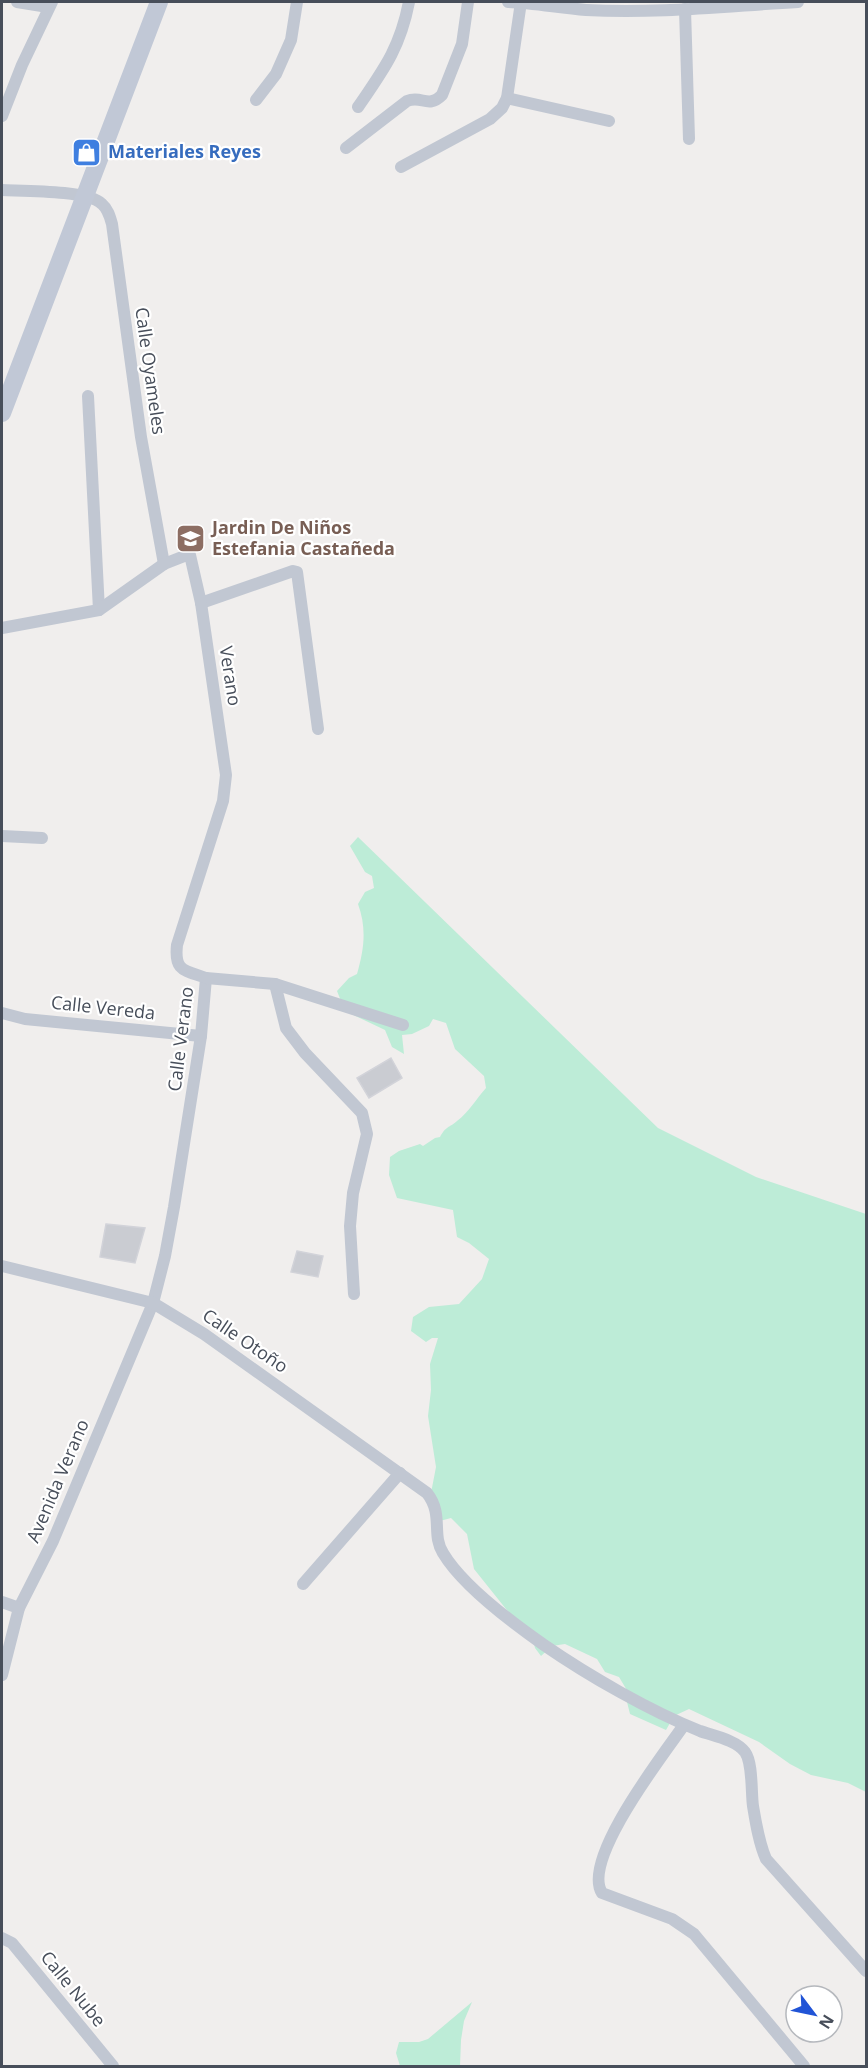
<svg xmlns="http://www.w3.org/2000/svg" width="868" height="2068" font-family="'Open Sans',sans-serif">
<rect width="100%" height="100%" fill="#f0eeed"/>
<!-- green -->
<g fill="#bdecd7">
<path d="M358,837L658,1128L756,1177L866,1214V1792L848,1783L811,1775L790,1764L759,1742L689,1709L674,1716L666,1730L630,1714L627,1702L628,1692L619,1677L605,1672L597,1659L565,1644L552,1646L541,1656L535,1648L534,1644L474,1569L467,1534L451,1518L436,1522L431,1493L436,1467L428,1416L431,1390L430,1364L438,1338H432L426,1342L411,1331L413,1317L429,1307L459,1304L482,1279L489,1259L469,1243L457,1237L453,1210L397,1198L389,1175L390,1157L399,1151L420,1144L423,1146L435,1138L440,1137C446,1126 449,1128 457,1121C469,1112 476,1099 486,1088L484,1076L455,1049L446,1023L433,1019L429,1026L412,1034L402,1035L404,1054L392,1047L385,1030L345,1011L337,991L349,978L357,974C364,949 367,929 358,904L365,892L374,888L372,876L365,872L350,846Z"/>
<path d="M472,2002L464,2021L461,2040L460,2066H400L396,2053L399,2042H419L428,2039Z"/>
</g>
<!-- building -->
<g fill="#caccd2" stroke="#d2d3d9" stroke-width="1.5">
<path d="M391,1058L402,1078L369,1098L357,1078Z"/>
<path d="M106,1224L145,1228L135,1263L100,1257Z"/>
<path d="M297,1251L323,1256L318,1277L291,1272Z"/>
</g>
<g fill="none" stroke-linecap="round" stroke-linejoin="round">
<!-- street -->
<g stroke="#c1c7d2" stroke-width="12">
<path d="M17,2L48,7"/>
<path d="M508,2C534,3 560,8 586,10C656,14 727,6 798,2"/>
<path d="M685,9L689,139"/>
<path d="M507,98L609,121"/>
<path d="M256,100L276,74L291,40L297,2"/>
<path d="M358,107C384,69 400,48 409,2"/>
<path d="M2,116L22,65L52,2"/>
<path d="M346,148L407,101C422,95 428,109 442,95L462,44L468,2"/>
<path d="M401,167L490,119L502,108L507,98L521,2"/>
<path d="M2,190C23,191 88,190 102,204C108,209 110,217 112,224L141,437L164,564"/>
<path d="M88,396L99,610"/>
<path d="M201,603L293,571L297,572L318,729"/>
<path d="M2,628L99,610L164,564L187,555H190L201,603L226,775L223,801L177,945C174,972 185,970 206,978L201,1036L174,1207L165,1256L153,1303L53,1541L19,1608L2,1675"/>
<path d="M2,836L42,838"/>
<path d="M206,978L275,984L403,1025"/>
<path d="M275,984L286,1028L305,1053L362,1113L367,1134L353,1193L350,1226L354,1294"/>
<path d="M2,1013L25,1019L201,1036"/>
<path d="M2,1266L153,1303L204,1334L427,1493C444,1515 431,1534 443,1553C462,1585 514,1624 544,1645C589,1676 650,1711 700,1731C714,1736 736,1740 745,1752C753,1763 751,1792 753,1806C756,1824 759,1843 766,1859L866,1971"/>
<path d="M303,1584L400,1473"/>
<path d="M2,1602L19,1608"/>
<path d="M684,1725C663,1755 581,1860 602,1893L672,1919L694,1934L804,2066"/>
<path d="M2,1938L12,1943L113,2066"/>
</g>
<!-- secondary -->
<path stroke="#c1c8d6" stroke-width="18" d="M2,413L159,2"/>
</g>
<!-- icons -->
<defs>
<symbol id="shop-square" viewBox="-11 -11 22 22"><rect x="-9" y="-9" width="18" height="18" rx="4" fill="#3f7fe0" stroke="#fff"/><path d="M-5-2.5h2.3a2.7 3.5 0 0 1 5.4 0H5L5.5 6h-11ZM-1.5-2.5h3a1.5 2.3 0 0 0-3 0Z" fill="#fff"/></symbol>
<symbol id="school-square" viewBox="-11 -11 22 22"><rect x="-9" y="-9" width="18" height="18" rx="4" fill="#8d6e63" stroke="#fff"/><path d="M0-5L7-2L0 1L-7-2ZM-4 1L0 2.5L4 1V4Q0 6-4 4Z" fill="#fff"/></symbol>
</defs>
<g fill-rule="evenodd">
<use href="#shop-square" x="70" y="136" width="33" height="33"/>
<use href="#school-square" x="174" y="522" width="33" height="33"/>
</g>
<g text-anchor="middle" stroke-width="4.5" stroke-linejoin="round" paint-order="stroke">
<!-- shop labels -->
<g font-size="18" font-weight="bold" fill="#366cbe" stroke="#fff" text-anchor="start">
<text x="108" y="158">Materiales Reyes</text>
</g>
<!-- street labels -->
<g font-size="18" fill="#474e5a" stroke="#fff">
<text transform="translate(150 371) rotate(82)" y="6">Calle Oyameles</text>
<text transform="translate(230 676) rotate(81)" y="6">Verano</text>
<text transform="translate(103 1008) rotate(6)" y="6">Calle Vereda</text>
<text transform="translate(181 1039) rotate(-83)" y="6">Calle Verano</text>
<text transform="translate(245 1341) rotate(34)" y="6">Calle Otoño</text>
<text transform="translate(58 1481) rotate(-67)" y="6">Avenida Verano</text>
<text transform="translate(73 1989) rotate(51)" y="6">Calle Nube</text>
</g>
<!-- education labels -->
<g font-size="18" font-weight="bold" fill="#785e54" stroke="#fff" text-anchor="start">
<text x="212" y="534">Jardin De Niños<tspan x="212" dy="21">Estefania Castañeda</tspan></text>
</g>
</g>
<!-- border -->
<rect width="868" height="2068" fill="none" stroke="#474e5a" stroke-width="6"/>
<!-- north arrow -->
<g transform="translate(814 2014) rotate(122)"><circle r="28" fill="#ffffff" stroke="#b5b8bd" stroke-width="1.5"/>
<path d="M0-4.5L10 22L0 15L-10 22Z" fill="#2154d6"/>
<text y="-9" font-size="16" font-weight="bold" text-anchor="middle" fill="#474e5a">N</text>
</g>
</svg>
